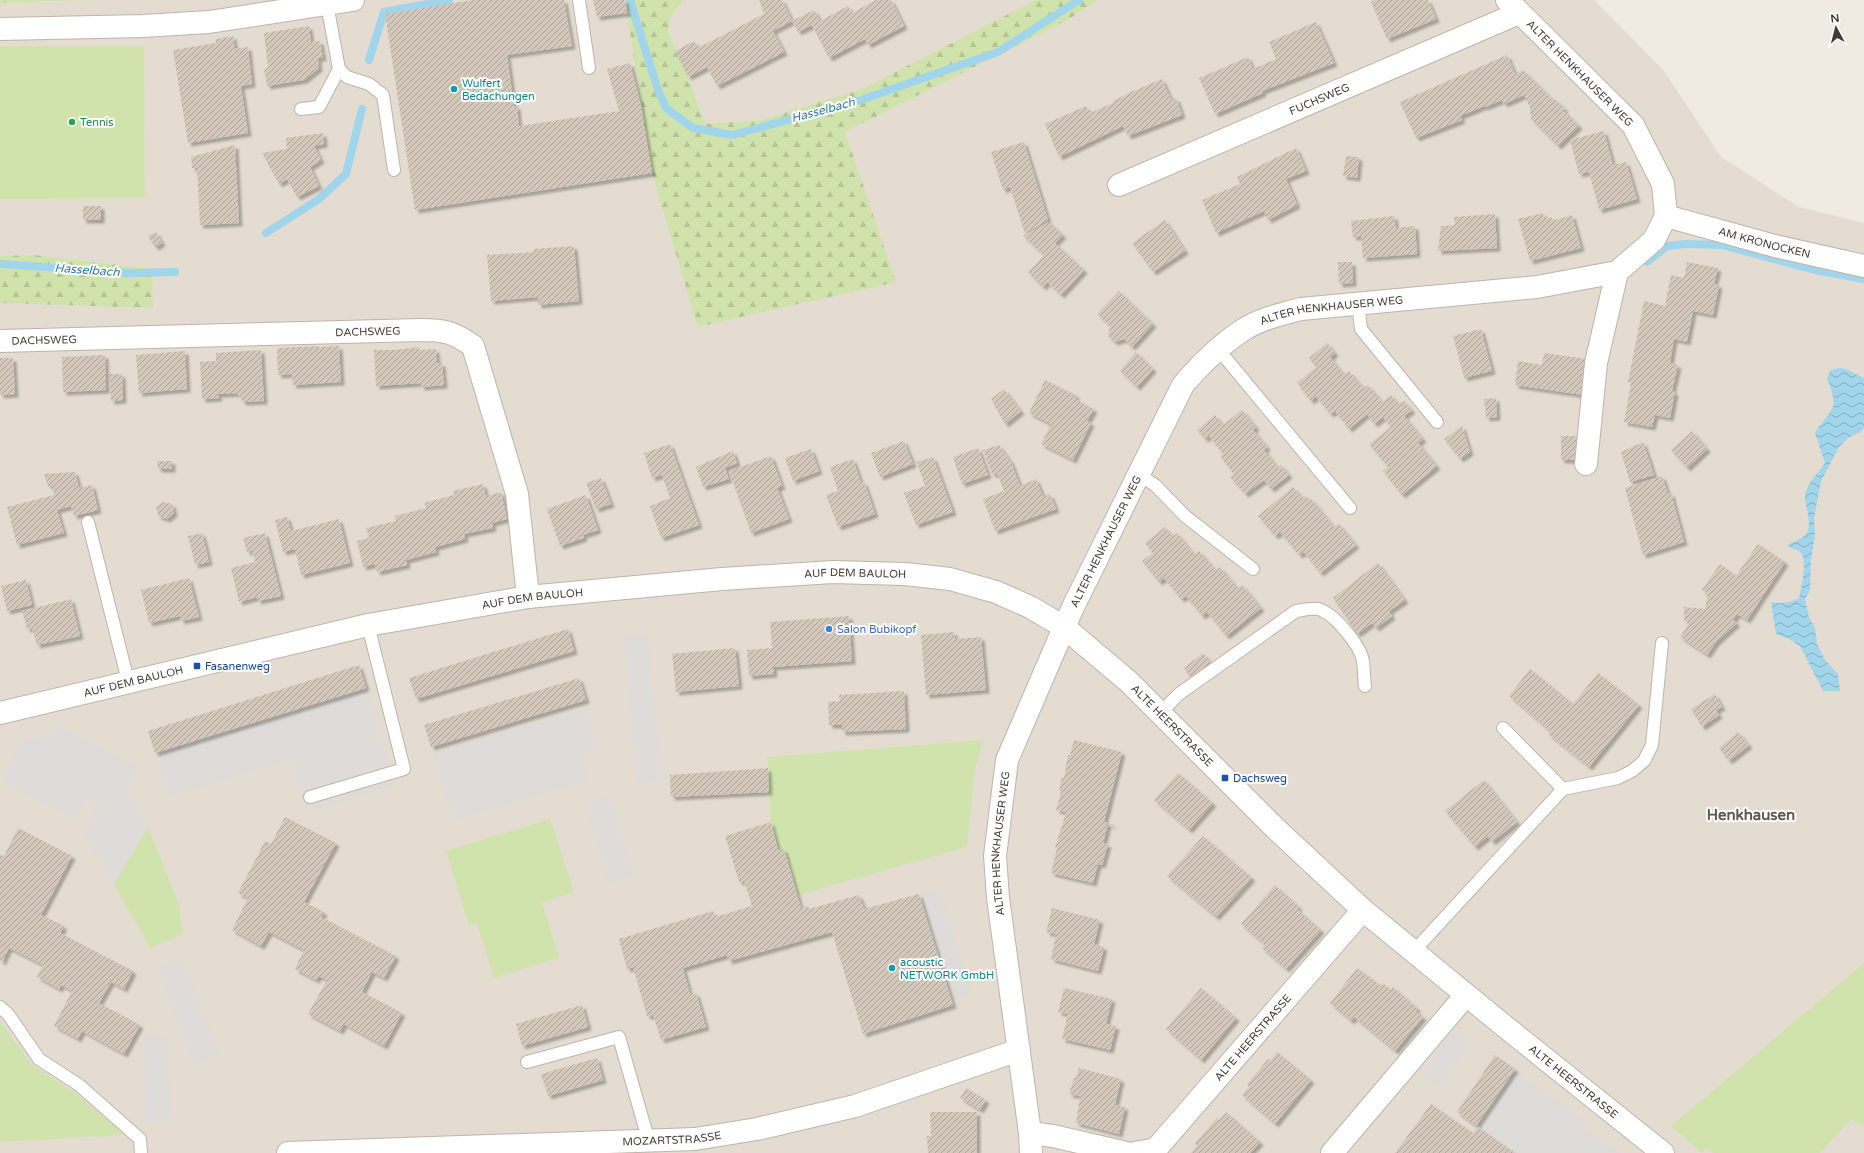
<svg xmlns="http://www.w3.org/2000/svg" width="1864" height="1153" font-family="'Varela Round',sans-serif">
<defs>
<pattern id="forest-firs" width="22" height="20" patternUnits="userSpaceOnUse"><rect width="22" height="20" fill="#d1e3ad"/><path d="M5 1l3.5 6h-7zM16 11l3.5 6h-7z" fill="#b5c495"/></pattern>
<pattern id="water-waves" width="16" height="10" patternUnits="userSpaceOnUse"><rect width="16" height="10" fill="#a1d5eb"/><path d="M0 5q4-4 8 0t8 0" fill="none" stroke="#85aebf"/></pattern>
<pattern id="building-hatch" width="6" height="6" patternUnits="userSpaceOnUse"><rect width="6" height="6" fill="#d4c8bc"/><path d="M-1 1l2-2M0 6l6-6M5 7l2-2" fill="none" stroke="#aea399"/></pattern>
<filter id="shadow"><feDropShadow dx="3.5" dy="3.5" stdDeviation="1" flood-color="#0004"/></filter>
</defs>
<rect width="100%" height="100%" fill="#f0eae3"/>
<!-- residential -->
<path fill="#e4dcd1" d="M92,0H1594L1664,71L1721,157L1799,207L1864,223V1153H0V3Z"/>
<!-- green -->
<g fill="#d1e3ad">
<path d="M0,46H144L145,198L0,199Z"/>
<path d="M983,740L975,770L967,847L798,895L784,849L778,850L771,822L767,757Z"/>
<path d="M550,819L574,892L542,903L559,957L494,978L477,923L469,925L446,851Z"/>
<path d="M148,827L179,905L183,934L150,948L114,884Z"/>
<path d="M1864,963V1127L1851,1119L1820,1153H1713L1707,1148L1702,1153L1671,1126Z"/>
<path d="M0,1021L32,1065L72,1091L125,1135L0,1142Z"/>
</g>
<!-- forest -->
<g fill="url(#forest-firs)">
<path d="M0,0H92L0,3Z"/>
<path d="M625,0H681L682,3L672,15L668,27L669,36L688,77L705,124L762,120L862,89L1036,0H1098L1069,19L845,132L896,282L701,326L697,325L652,173Z"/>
<path d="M34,255L152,269L153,308L0,303V256Z"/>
</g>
<!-- parking -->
<g fill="#dedbd8">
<path d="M648,635L662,781L637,783L624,637Z"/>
<path d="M366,688L396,786L307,811L291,759L170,796L155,753Z"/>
<path d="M586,708L598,749L582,754L588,780L453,820L433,753Z"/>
<path d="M57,725L139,768L127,787L148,827L114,884L86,836L98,804L86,795L76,819L5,782L19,742L49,735Z"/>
<path d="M609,796L633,874L609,883L586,803Z"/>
<path d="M939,889L971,993L952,1000L919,894Z"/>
<path d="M182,958L219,1053L194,1064L158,968Z"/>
<path d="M1453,1028L1471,1041L1439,1086L1422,1075Z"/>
<path d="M144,1036H166L172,1121H145Z"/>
<path d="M1515,1071L1585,1121L1581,1127L1619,1153H1515L1478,1127Z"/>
</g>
<!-- water -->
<path fill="url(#water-waves)" d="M1839,368L1846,369L1864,378V428L1860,432L1848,438L1839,447L1821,481L1814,518L1815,534L1811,561L1810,590L1805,599L1809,617L1815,628L1817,644L1825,660L1838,674L1840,691H1823L1800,646L1789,639L1776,634L1771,602C1782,604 1789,603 1799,598C1801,588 1809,558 1799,551C1795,549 1791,548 1787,545C1792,542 1800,540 1804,536C1815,525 1804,507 1805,495C1807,483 1819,472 1825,463L1815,433C1833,405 1840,412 1827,378L1831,370Z"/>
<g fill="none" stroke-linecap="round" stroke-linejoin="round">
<!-- stream -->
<g stroke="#a1d5eb" stroke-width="8">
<path d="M630,0L657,87L666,108L693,128L732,135L861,100L998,52L1079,0"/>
<path d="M369,60L384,12L449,0"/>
<path d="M266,233L319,199L346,174L362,109"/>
<path d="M1647,262L1667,246L1686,244L1722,245L1815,270L1864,279"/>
<path d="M0,264L132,273L175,272"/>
</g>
</g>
<!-- building -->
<g fill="url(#building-hatch)" filter="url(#shadow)">
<path d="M473,0H564L572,46L507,55L514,106H517L519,126L619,111L607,69L630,63L641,106L652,173L415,210L385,14Z"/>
<path d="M593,0H625L627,13L597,17Z"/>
<path d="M759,0H782L792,21L773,31L784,52L717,86L707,67L688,77L675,51L694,41L698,48L764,14Z"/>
<path d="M876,0H891L904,26L868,45L865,39L829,58L812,25L798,32L792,21L814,10L820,21L848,6L852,13Z"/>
<path d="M1375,0H1428L1436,19L1387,39L1371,2Z"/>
<path d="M1316,22L1334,63L1262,91L1263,93L1215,114L1199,78L1248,57L1253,69L1276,59L1269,42Z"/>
<path d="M309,26L311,42L320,41L323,58H318L319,68L304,80L267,86L264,69L268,68L264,33Z"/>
<path d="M233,36L235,49L248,47L252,84L241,86L248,133L188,143L173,50L216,43V39Z"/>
<path d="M1507,55L1515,74L1523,70L1554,101L1556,100L1565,109L1563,110L1579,126L1558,146L1531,119L1530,107L1524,95L1504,104L1502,100L1485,107L1484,106L1460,116L1462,120L1416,138L1400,102Z"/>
<path d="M1162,79L1171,100L1176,98L1182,115L1128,136L1123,126L1059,157L1045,124L1086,106L1090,113L1113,103V101L1131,92Z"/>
<path d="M1604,131L1613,165L1626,162L1637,199L1599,210L1589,172L1579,174L1570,140Z"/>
<path d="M323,133L324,144L314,146L321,160L310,167L319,186L297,197L287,179L279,184L262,153L287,149L286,138Z"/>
<path d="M1024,142L1048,220L1025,234L1010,187L1003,190L991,152Z"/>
<path d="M235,145L239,223L200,225L197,168H192L191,157Z"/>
<path d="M1296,148L1306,171L1286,179L1297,205L1268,220L1264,211L1216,233L1202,200L1240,184L1237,177Z"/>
<path d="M1346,156L1359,157L1357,178L1343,176Z"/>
<rect x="83" y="206" width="18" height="14"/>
<path d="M1543,213L1544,219L1550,217L1555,220L1572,215L1581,248L1530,261L1518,219Z"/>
<path d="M1495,214L1497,248L1438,251L1441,226L1455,225L1454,217Z"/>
<path d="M1394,216L1396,228L1415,226L1417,254L1363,258L1361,236L1353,237L1351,221Z"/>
<path d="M1165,220L1185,251L1153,272L1132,243Z"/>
<path d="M1049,222L1063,235L1055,243L1084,270L1061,295L1047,282L1043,287L1028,272L1044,255L1023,236Z"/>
<path d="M156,232L162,243L155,247L148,236Z"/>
<path d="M574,246L579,301L538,305V297L491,301L487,255L534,252V249Z"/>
<path d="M1338,262H1352L1353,283L1339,284Z"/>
<path d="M1687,262L1718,268L1714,284L1719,285L1713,315L1693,311L1687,342L1674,339L1670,363L1678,365L1672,391L1675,392L1670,418L1655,415L1652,427L1624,422L1631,383L1628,382L1644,301L1665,306L1671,275L1684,278Z"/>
<path d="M1119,291L1153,324L1132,347L1124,339L1115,342L1108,336L1110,326L1097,314Z"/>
<path d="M1481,329L1492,371L1464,378L1453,336Z"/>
<path d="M1327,343L1335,353L1330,357L1344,375L1349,371L1363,388L1368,385L1382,402L1391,395L1399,404L1404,401L1412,410L1404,416L1423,439L1418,443L1437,466L1402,495L1383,471L1388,467L1369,444L1391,427L1383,417L1374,424L1367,414L1349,429L1335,411L1330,414L1316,396L1311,401L1297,383L1316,367L1309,358Z"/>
<path d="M318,346V347L339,346L341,382L293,385L292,374L278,375L277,348Z"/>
<path d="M419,347V350L436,349L437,363H442L444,385L421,387V383L376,386L374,350H393Z"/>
<path d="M261,350L264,401L243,402L237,393L218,394L219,398L202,399L200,362L216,361V353Z"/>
<path d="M185,351L187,389L139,393L136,355Z"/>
<path d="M1136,352L1153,369L1137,387L1120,371Z"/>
<path d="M1544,353L1587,359L1583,395L1515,385L1518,361L1542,365Z"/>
<path d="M105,355L106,390L63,392L62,357Z"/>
<path d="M0,358H13L15,394L0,395Z"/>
<path d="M109,374H122L123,400L111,401Z"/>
<path d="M1045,380L1076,395L1075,399L1094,409L1087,421L1091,423L1073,460L1041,444L1051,424L1029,413Z"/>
<path d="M1004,389L1021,411L1005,424L991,399Z"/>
<path d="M1496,398L1497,417L1486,418L1484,399Z"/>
<path d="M1242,410L1256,427L1253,430L1267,447L1264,450L1278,468L1281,465L1289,475L1271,489L1264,480L1245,494L1230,477L1234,474L1220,456L1223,454L1209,436L1205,439L1197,430L1215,415L1223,425Z"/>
<path d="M1462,426L1470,452L1460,459L1444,439Z"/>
<path d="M1692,431L1707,449L1687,468L1671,450Z"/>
<rect x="1561" y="436" width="19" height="24"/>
<path d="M904,441L913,464L880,477L871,453Z"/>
<path d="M1643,442L1654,475L1630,482L1621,452Z"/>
<path d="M670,444L699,525L661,538L650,506L670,498L662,475L652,478L644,453Z"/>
<path d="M999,445L1011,462L1020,486L1036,479L1043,497L1050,494L1056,509L995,531L983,499L1004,491L997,473L992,474L983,450Z"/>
<path d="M978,448L988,475L962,484L953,457Z"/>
<path d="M811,449L819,471L793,481L785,458Z"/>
<path d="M733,451L737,463L725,468L729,479L703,487L696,467Z"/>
<path d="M771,456L782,486L777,488L789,519L751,533L729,471Z"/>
<path d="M933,457L953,512L916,525L904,493L925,486L917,462Z"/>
<path d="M853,459L861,483L864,482L875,514L838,527L826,495L838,491L830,467Z"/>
<path d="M157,461H172V469H158Z"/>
<path d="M75,472L79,488L92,485L98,510L74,516L71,506L57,510L64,533L17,545L7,507L54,495L52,486H48L44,474Z"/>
<path d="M1662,476L1668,494L1671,493L1684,542L1643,555L1625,488Z"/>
<path d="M601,478L611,504L596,509L586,483Z"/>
<path d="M483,484L486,496L501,492L507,519L492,523L493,528L464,534L465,539L435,547L436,552L406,560L407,565L377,572L375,564L363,567L357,541L369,538L366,528L396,521L395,516L426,508L424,503L454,495L453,491Z"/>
<path d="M1293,487L1302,498L1305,496L1312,500L1334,527L1339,524L1356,545L1320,573L1304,552L1299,555L1280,532L1275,536L1258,516Z"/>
<path d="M586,495L598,530L583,535L584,538L560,546L547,509Z"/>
<path d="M163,502L172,504L174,513L167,519L158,516L156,507Z"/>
<path d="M287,517L291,531L339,519L350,563L301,575L295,549L283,552L275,520Z"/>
<path d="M1165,527L1172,537L1177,533L1194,554L1199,551L1216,571L1220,567L1237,588L1242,585L1261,608L1226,636L1207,612L1202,616L1186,596L1181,599L1164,578L1159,582L1142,561L1153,553L1145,543Z"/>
<path d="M202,533L209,562L195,565L188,536Z"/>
<path d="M265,533L281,596L258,601L257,597L239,602L231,568L255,562L252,550L247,552L243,538Z"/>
<path d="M1758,544L1785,562L1747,620L1737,614L1733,620L1737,623L1716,642L1707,655L1680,637L1689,624L1684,620V607L1705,609L1708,594L1702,590L1720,564L1736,576Z"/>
<path d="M1378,563L1405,600L1389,611L1392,616L1376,628L1372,623L1357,634L1333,598Z"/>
<path d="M189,578L199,617L181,621L180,616L149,623L141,590Z"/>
<path d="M26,580L32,605L7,611L1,586Z"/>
<path d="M71,599L80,636L37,645L32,628L27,629L22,611Z"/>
<path d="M849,616L852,661L773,667L774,674L749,676L747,650L772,648L770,622Z"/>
<path d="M568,629L574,651L416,699L409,678Z"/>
<path d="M954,632L955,639L981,637L986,690L926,695L921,635Z"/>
<path d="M735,648L739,686L676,692L672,654Z"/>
<path d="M1203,653L1211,663L1191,678L1184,668Z"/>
<path d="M359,665L366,688L155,753L148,731Z"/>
<path d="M1530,669L1573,704L1598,673L1639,705L1589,767L1548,734L1550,731L1509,696Z"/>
<path d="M579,678L586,700L431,747L424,725Z"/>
<path d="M904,691L906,729L842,732V725H829L828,702L840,701L839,695Z"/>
<path d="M1715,694L1722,707L1716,710L1719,715L1702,727L1691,709Z"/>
<path d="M1738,732L1749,745L1729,761L1719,748Z"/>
<path d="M1074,740L1122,752L1104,822L1114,825V826L1108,824L1103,843L1108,844L1102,865L1098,864L1093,883L1051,873L1057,848H1055L1066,812L1056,810L1061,791H1059L1062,777L1064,778L1068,755H1070Z"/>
<path d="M768,768L769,792L671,797L670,775Z"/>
<path d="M1178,773L1213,803L1189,830L1154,800Z"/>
<path d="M1484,780L1517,822L1492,842L1488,836L1475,847L1445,811Z"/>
<path d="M285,817L336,843L304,902L324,912L321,917L396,956L384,978L372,972L362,992L402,1013L384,1046L344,1024L340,1031L308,1014L327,980L319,976L316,980L295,969L304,950L269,932L261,946L232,930L248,898L238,893L265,841L271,844Z"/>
<path d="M771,822L778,850L784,849L801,908L808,906L809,909L859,895L864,909L919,894L953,1005L863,1034L832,932L729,961L727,955L683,968L690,994L696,993L706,1027L661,1040L653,1015L647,1016L633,967L627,969L619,939L713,911L715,917L752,906L744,881L739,882L725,836Z"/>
<path d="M18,828L72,856L41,915L64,926L60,933L133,971L124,989L111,982L99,1003L140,1025L124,1054L82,1031L78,1039L54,1026L72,991L61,985L59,989L37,977L43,965L9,948L2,962L0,961V855L4,856Z"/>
<path d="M1203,836L1252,878L1216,917L1167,876Z"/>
<path d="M1275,885L1299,907L1297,909L1321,930L1286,969L1262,948L1265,945L1241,924Z"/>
<path d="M1052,908L1100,920L1094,944L1104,947L1098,971L1051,959L1056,934L1046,932Z"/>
<path d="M1357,968L1380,985L1383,983L1391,990L1393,987L1417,1008L1416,1011L1423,1017L1395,1051L1354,1017L1351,1021L1330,1003Z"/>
<path d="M1064,988L1112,999L1106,1024L1116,1026L1110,1050L1062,1039L1068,1014L1058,1012Z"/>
<path d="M1201,988L1236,1018L1201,1060L1166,1029Z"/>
<path d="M582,1005L588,1027L522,1046L516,1024Z"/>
<path d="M1277,1052L1311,1080L1275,1124L1242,1095L1249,1087L1247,1084L1268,1059L1270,1061Z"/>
<path d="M1495,1055L1515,1069L1476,1126L1457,1112Z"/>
<path d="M597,1058L603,1080L548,1096L541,1074Z"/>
<path d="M1079,1068L1121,1079L1115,1105L1125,1107L1119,1134L1076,1123L1080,1096L1069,1094L1074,1078H1076Z"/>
<path d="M966,1088L986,1100L980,1110L960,1098Z"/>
<path d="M1431,1104L1473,1133L1478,1127L1515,1153H1395Z"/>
<path d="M930,1112H977V1153H928L927,1136H931Z"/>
<path d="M1226,1112L1260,1142L1250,1153H1191L1197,1146L1195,1143L1217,1118L1219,1120Z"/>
</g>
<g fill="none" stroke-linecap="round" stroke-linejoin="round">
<defs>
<g id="service">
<path d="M579,0L589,68"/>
<path d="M327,4L339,69L347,77L369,84L383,95L394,170"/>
<path d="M301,109L319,107L339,69"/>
<path d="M1358,303L1361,329L1437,422"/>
<path d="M1218,349L1350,508"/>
<path d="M1139,475L1155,485L1185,516L1253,569"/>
<path d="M88,522L128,681"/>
<path d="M1160,713L1179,694L1296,611C1303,610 1311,608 1318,609C1334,613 1360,645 1363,661C1364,669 1364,678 1365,686"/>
<path d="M1503,728L1563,789"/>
<path d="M310,797L404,769L368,625"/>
<path d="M1414,951L1563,789L1618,778L1632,771L1644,761L1652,745L1662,643"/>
<path d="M0,1007L8,1014L39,1059L79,1085L140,1139L141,1153"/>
<path d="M527,1062L619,1037L649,1142"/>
</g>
<g id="minor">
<path d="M0,29L143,26L209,22L353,0"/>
<path id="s1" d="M1119,185L1519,13"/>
<path id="s2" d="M1666,216L1775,246L1864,266"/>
<path id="s3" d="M0,341L420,330C445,330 453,332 473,346L517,494L528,597"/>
<path d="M1586,464L1596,363L1617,272"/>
<path id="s4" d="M0,713L368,625L528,597L722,579L833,572L905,574L950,579L996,592L1030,607L1064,627L1129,682L1275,828L1363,910L1503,1025L1663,1153"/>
<path d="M1030,1133L1053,1136L1126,1153"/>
<path id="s5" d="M288,1153L695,1139L757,1129L855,1106L1019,1050"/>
<path id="s6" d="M1031,1153L1030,1133L998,898L995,856L1007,760L1073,607L1183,385C1200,365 1220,345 1243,330C1260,319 1282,314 1301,309L1537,287L1617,272L1654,240L1666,216L1663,184L1633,125L1507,0"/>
<path id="s7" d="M1135,1153L1156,1149L1363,910"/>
<path d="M1332,1153L1466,995"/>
</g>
</defs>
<!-- service casing -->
<use href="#service" stroke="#beb4a9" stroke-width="14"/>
<!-- minor casing -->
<use href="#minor" stroke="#beb4a9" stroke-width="24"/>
<!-- service -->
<use href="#service" stroke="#fff" stroke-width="12"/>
<!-- minor -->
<use href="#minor" stroke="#fff" stroke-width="22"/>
</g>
<!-- markers -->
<g fill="#0f9aa8" stroke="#fff" stroke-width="1.5">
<circle cx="454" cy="89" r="4"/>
<circle cx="892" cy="968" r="4"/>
</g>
<circle fill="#2e9e5b" stroke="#fff" stroke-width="1.5" cx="72" cy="122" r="4"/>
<circle fill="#3f7fe0" stroke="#fff" stroke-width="1.5" cx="829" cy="629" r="4"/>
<g fill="#1a4fb4" stroke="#fff" stroke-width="1.5">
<rect x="193" y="662" width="8" height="8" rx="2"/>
<rect x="1221" y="774" width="8" height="8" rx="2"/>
</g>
<g text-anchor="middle" stroke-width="4" stroke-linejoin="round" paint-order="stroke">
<!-- street labels -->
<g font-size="11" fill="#413a33" stroke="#fff">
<text transform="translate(1580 73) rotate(45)" y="4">ALTER HENKHAUSER WEG</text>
<text dy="4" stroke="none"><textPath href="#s1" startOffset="218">FUCHSWEG</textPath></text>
<text dy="4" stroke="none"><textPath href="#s2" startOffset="102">AM KRONOCKEN</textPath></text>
<text dy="4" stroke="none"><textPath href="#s6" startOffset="984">ALTER HENKHAUSER WEG</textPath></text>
<text dy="4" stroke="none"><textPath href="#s3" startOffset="368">DACHSWEG</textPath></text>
<text dy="4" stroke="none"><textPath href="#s3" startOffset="44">DACHSWEG</textPath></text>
<text dy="4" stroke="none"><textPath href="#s6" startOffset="636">ALTER HENKHAUSER WEG</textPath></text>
<text dy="4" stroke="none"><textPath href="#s4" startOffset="869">AUF DEM BAULOH</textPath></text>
<text dy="4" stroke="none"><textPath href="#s4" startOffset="545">AUF DEM BAULOH</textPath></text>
<text dy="4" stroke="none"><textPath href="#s4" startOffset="137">AUF DEM BAULOH</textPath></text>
<text dy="4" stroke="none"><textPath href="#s4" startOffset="1235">ALTE HEERSTRASSE</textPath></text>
<text dy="4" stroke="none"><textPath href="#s6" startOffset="312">ALTER HENKHAUSER WEG</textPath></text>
<text dy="4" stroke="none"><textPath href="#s7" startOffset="169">ALTE HEERSTRASSE</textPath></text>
<text dy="4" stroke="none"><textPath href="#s4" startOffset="1772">ALTE HEERSTRASSE</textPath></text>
<text dy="4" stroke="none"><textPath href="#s5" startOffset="384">MOZARTSTRASSE</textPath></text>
</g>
<!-- culture labels -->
<g font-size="11" fill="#0d838f" stroke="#fff" text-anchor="start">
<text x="462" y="87">Wulfert<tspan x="462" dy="13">Bedachungen</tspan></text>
<text x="900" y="966">acoustic<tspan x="900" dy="13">NETWORK GmbH</tspan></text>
</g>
<!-- leisure labels -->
<g font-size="11" fill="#27864d" stroke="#fff" text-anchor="start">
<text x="80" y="126">Tennis</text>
</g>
<!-- shop labels -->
<g font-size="11" fill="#366cbe" stroke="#fff" text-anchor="start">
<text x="837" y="633">Salon Bubikopf</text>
</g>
<!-- transit labels -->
<g font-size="11" fill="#164399" stroke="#fff" text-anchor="start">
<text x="205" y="670">Fasanenweg</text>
<text x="1233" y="782">Dachsweg</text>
</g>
<!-- water labels -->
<g font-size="12" font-style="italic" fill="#327d9f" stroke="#fff">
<text transform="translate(823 110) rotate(-15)" y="4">Hasselbach</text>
<text transform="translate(87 270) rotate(4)" y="4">Hasselbach</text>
</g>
<!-- district labels -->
<g font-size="15" font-weight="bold" fill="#63574b" stroke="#fff">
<text x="1751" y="820">Henkhausen</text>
</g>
</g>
<!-- north arrow -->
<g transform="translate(1836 28) rotate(353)" stroke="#ffffff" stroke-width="3" paint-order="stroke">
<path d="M0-3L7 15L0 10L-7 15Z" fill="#413a33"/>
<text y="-6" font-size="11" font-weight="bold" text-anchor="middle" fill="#413a33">N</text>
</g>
</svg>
